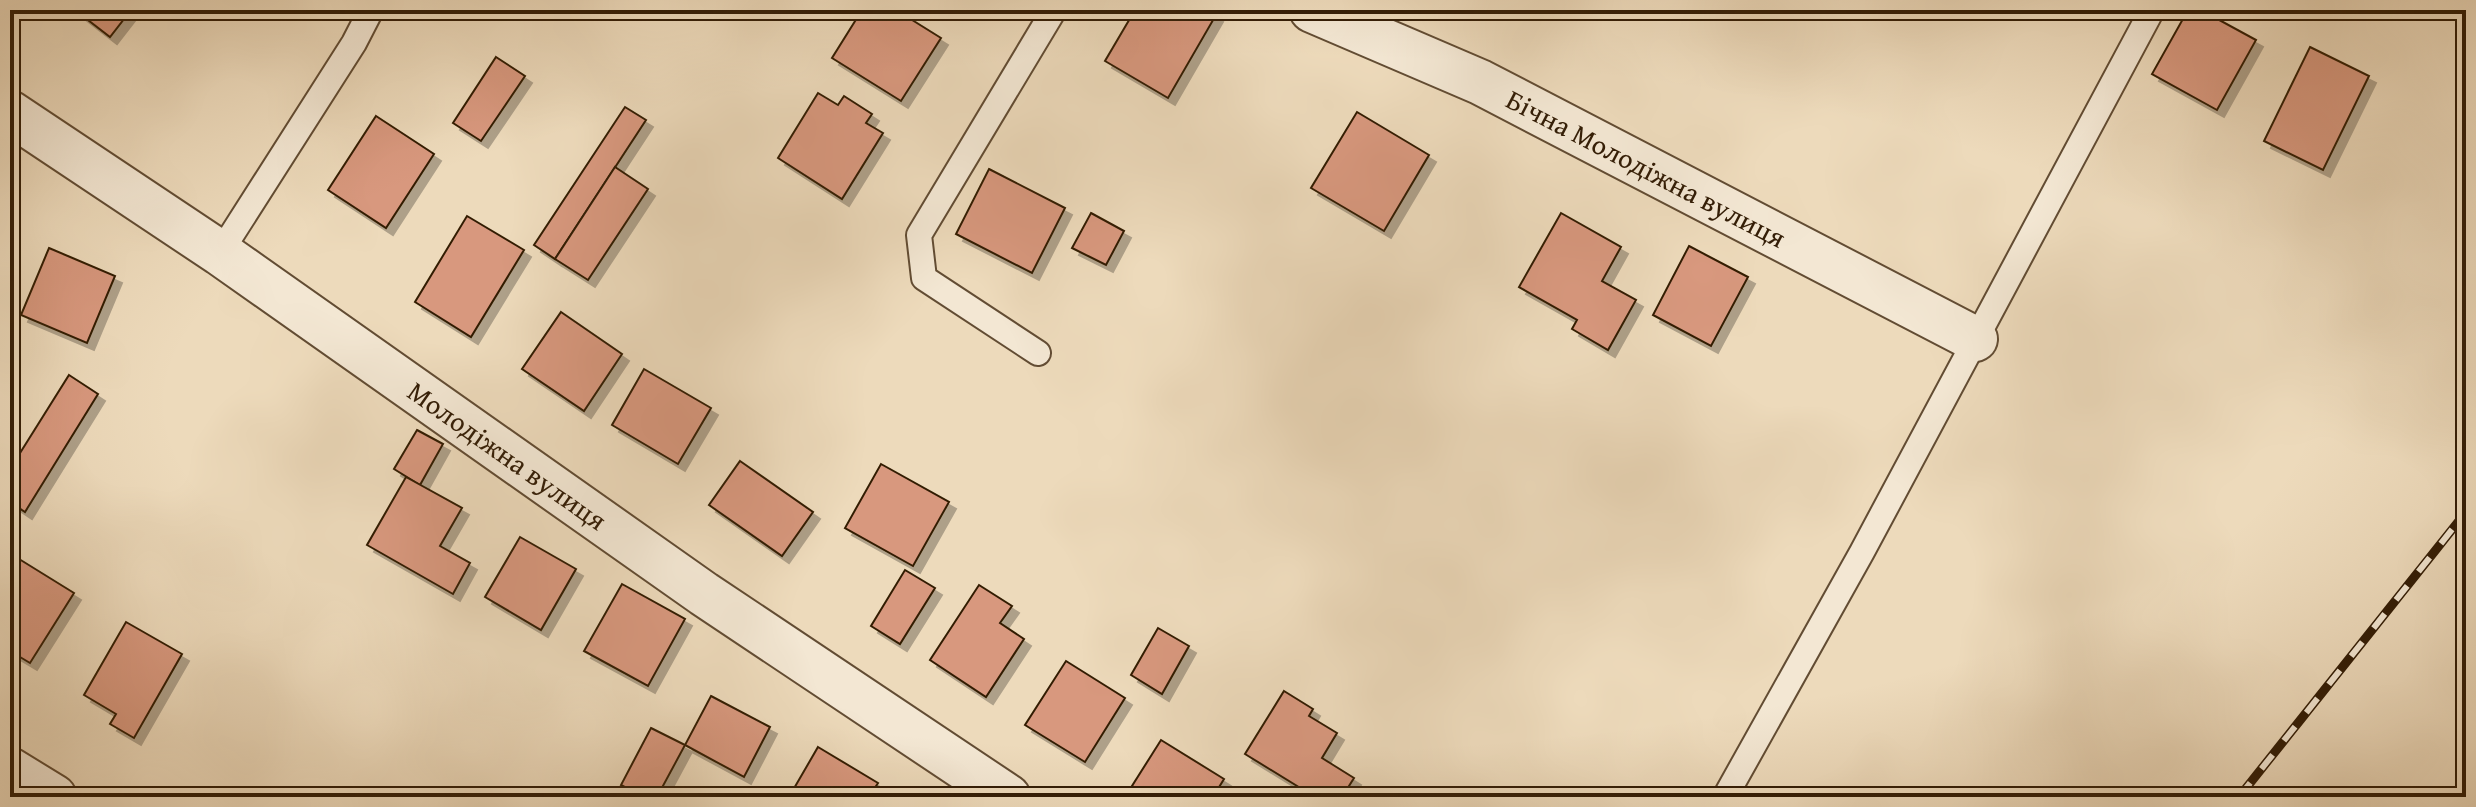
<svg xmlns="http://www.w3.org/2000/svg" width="2476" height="807" font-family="'Gentium Book Plus',serif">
<defs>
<filter id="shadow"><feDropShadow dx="7" dy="7" stdDeviation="0" flood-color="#0004"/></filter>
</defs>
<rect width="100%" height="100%" fill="#eddabb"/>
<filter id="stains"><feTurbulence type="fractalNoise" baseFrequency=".0025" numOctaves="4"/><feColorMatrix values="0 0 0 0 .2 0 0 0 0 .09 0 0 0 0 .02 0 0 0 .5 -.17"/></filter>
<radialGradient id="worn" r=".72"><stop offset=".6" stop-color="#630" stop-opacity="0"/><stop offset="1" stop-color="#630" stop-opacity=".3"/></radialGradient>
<!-- building -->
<g fill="#d8987e" stroke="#331d06" stroke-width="2" filter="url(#shadow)">
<path d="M75,10H131L110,37Z"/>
<path d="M862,10H896L941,38L901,101L832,58Z"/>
<path d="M1135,10H1207L1216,15L1168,98L1105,61Z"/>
<path d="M2188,10H2201L2256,40L2217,110L2152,74Z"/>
<path d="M2310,47L2369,76L2323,170L2264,141Z"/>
<path d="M496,57L525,76L481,141L453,123Z"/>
<path d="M818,93L838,105L844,96L872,114L866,123L883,133L842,199L778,158Z"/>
<path d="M625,107L646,120L555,259L534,245Z"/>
<path d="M1357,112L1429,155L1384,231L1311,188Z"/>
<path d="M376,116L434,154L386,228L328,190Z"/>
<path d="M615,167L648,189L588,280L555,259Z"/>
<path d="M989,169L1065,208L1032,273L956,234Z"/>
<path d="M1091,213L1124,231L1106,265L1072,248Z"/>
<path d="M1561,213L1621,247L1602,281L1636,300L1608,350L1572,329L1577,320L1519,287Z"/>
<path d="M467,216L524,250L471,337L415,302Z"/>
<path d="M1689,246L1748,277L1711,346L1653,315Z"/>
<path d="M49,248L115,276L87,343L21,315Z"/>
<path d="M561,312L622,354L584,411L522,369Z"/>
<path d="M644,369L711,408L678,464L612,425Z"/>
<path d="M69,375L98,394L25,512L10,502V469Z"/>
<path d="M417,430L443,444L420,485L394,469Z"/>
<path d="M740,461L813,512L782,556L709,505Z"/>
<path d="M881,464L949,502L913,566L845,528Z"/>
<path d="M406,477L462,508L440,546L470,563L453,594L367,545Z"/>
<path d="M520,537L576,569L541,630L485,597Z"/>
<path d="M11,554L74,593L30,663L10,651Z"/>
<path d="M905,570L935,588L900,644L871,626Z"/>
<path d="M622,584L685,619L648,686L584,651Z"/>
<path d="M979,585L1012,606L1000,623L1024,639L986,697L930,660Z"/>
<path d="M126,622L182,654L134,738L110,724L116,714L84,695Z"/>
<path d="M1158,628L1189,646L1162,694L1131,675Z"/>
<path d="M1066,661L1125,698L1085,762L1025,725Z"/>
<path d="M1284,691L1313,709L1309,716L1337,733L1322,758L1354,778L1342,797H1315L1245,754Z"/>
<path d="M711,696L770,727L744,777L685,745Z"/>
<path d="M651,728L685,745L657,797H643L621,785Z"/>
<path d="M1161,740L1224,779L1213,797H1151L1132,786Z"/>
<path d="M818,747L878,783L869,797H789Z"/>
</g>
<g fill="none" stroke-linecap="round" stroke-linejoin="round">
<defs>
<g id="lane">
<path d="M220,253L354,43L371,10"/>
<path d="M1038,353L924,278L919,235L1054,10"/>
<path d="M1725,797L1862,552L2152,10"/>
</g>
<g id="street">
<path id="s1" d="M1312,10L1480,82L1975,339"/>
<path id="s2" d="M10,113L220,253L704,594L1008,797"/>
<path d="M10,770L54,797"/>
</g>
</defs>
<!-- lane casing -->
<use href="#lane" stroke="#624c33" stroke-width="28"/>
<!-- street casing -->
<use href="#street" stroke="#624c33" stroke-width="48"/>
<!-- lane -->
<use href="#lane" stroke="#f3e7d3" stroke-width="24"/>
<!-- street -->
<use href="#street" stroke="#f3e7d3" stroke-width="44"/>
<defs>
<path id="rail" d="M2239,797L2466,512"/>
</defs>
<!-- rail casing -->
<use href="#rail" stroke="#331d06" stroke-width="9"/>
<!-- rail -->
<use href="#rail" stroke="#f3e7d3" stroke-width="6" stroke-dasharray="18" stroke-linecap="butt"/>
</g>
<g text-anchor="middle" stroke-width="6" stroke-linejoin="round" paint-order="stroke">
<!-- street labels -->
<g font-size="28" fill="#331d06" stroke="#f3e7d3">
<text dy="10" stroke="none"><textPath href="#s1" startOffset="370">Бічна Молодіжна вулиця</textPath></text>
<text dy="10" stroke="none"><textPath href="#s2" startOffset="604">Молодіжна вулиця</textPath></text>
</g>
</g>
<!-- margin -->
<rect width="2476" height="807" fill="none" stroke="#eddabb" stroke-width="40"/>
<rect x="12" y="12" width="2452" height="783" fill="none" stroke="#331d06" stroke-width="4"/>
<rect x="20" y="20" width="2436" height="767" fill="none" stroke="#331d06" stroke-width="2"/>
<rect width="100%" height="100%" filter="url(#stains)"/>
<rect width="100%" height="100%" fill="url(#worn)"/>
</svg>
